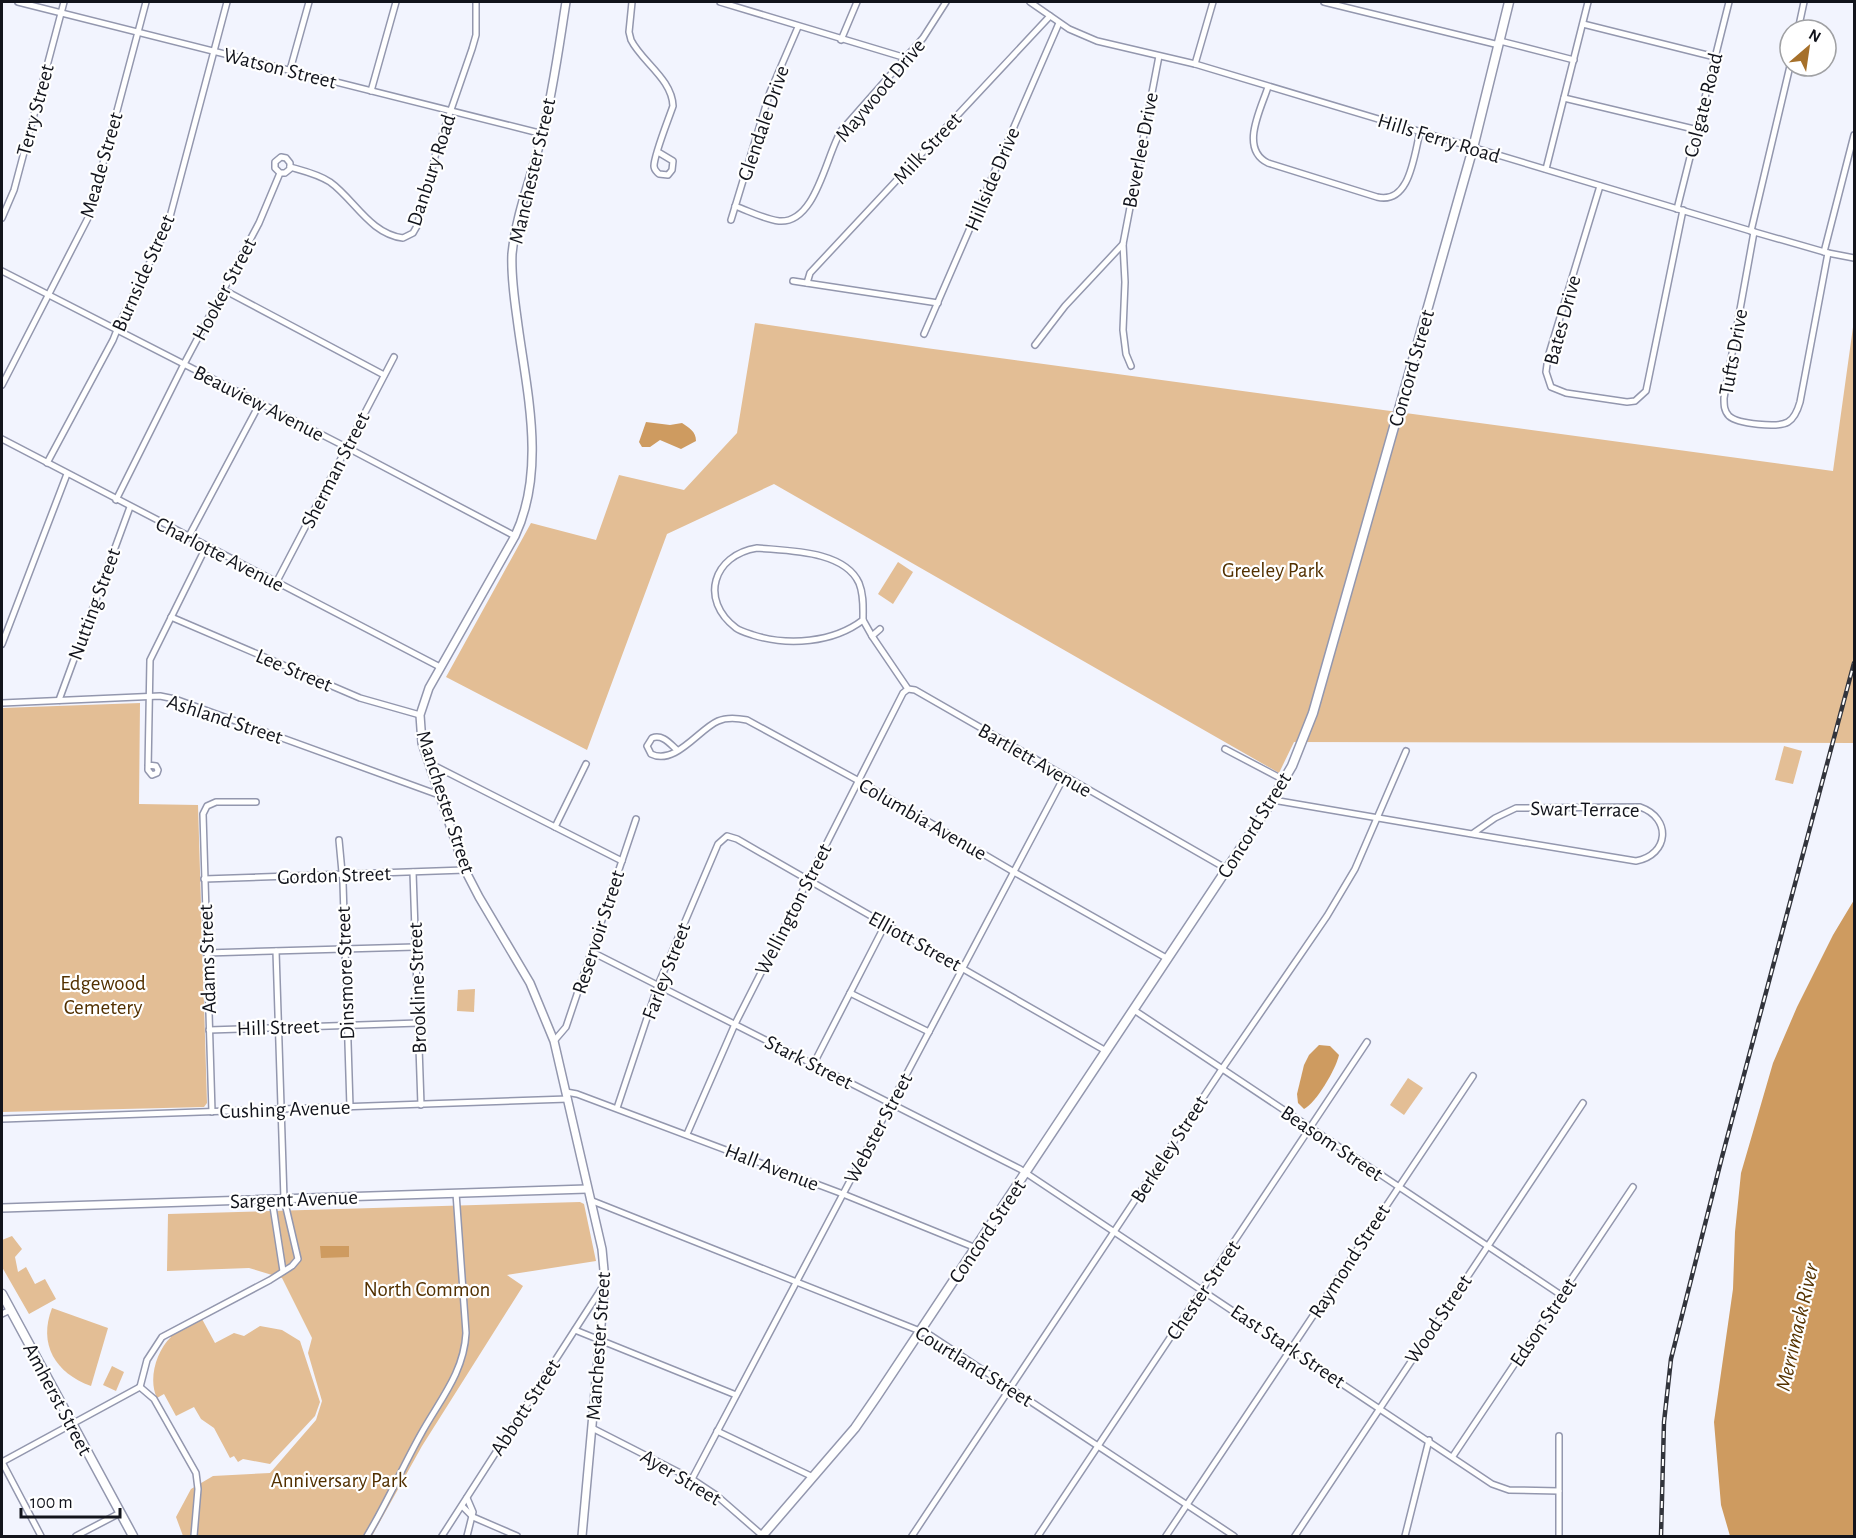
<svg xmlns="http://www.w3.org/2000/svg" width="1856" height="1538" font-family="'Alegreya Sans',sans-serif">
<rect width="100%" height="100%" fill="#f2f4fe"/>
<!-- green -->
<g fill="#e3be95">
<path d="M1854,320V743L1294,742L1279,773L774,484L667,534L587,750L446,677L531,523L596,540L619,475L684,490L737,433L755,323L926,348L1833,471Z"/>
<path d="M898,562L913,572L893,604L878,594Z"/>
<path d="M140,703L139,804L198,805L207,1103L204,1107L2,1112V708Z"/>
<path d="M1784,746L1802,751L1793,784L1775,780Z"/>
<path d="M475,989L474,1012L457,1011L458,990Z"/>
<path d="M1408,1078L1423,1088L1404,1115L1390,1105Z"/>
<path d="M580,1202L584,1204L596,1261L507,1275L523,1286L422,1446L372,1536H183L176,1517L191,1489L213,1476L270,1473L316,1420L322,1401L308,1353L312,1338L282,1278L249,1268L167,1271L168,1214Z"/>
<path d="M12,1236L22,1249L15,1257L18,1272L26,1267L35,1284L45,1279L56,1299L29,1314L2,1267V1240Z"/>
<path d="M52,1308L108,1328L91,1386C55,1373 38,1344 52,1308Z"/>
<path d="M202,1319L215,1343L234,1333L244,1336L260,1326L282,1330L300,1341L320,1402L315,1416L270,1464L243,1459L238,1462L234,1456L230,1458L214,1428L201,1419L194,1407L176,1416L164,1394L157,1398C148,1380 156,1351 171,1337L170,1335Z"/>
<path d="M112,1366L124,1372L116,1391L103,1385Z"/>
</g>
<!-- water -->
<g fill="#ce9b60">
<path d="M646,422L670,425L682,423C689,428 696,431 696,441L681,449L660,440L650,447H642L639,442Z"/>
<path d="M1854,900V1536H1730L1721,1505L1714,1422L1733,1289L1735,1232L1741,1173L1773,1063L1797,1007L1833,935Z"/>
<path d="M1319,1045L1330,1046L1339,1055C1336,1069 1316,1103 1304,1109L1298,1103L1297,1094L1304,1065L1309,1055Z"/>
<path d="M320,1246H349V1257L321,1258Z"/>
</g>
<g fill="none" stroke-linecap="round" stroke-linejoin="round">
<defs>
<g id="minor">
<path d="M18,2L543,134"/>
<path d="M632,2L629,32L631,40C642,62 672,79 673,106C669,118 654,155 654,166C654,170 656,171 659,174L668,175L672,170L673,161L658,152"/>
<path d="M720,2L906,58"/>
<path d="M1030,2L1069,29L1097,41L1195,64L1751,231L1828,253L1854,258"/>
<path d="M1324,2L1499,45"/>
<path d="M1583,24L1715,57"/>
<path d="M1798,30L1804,2"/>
<path d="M841,40L857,2"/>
<path d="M1500,41L1574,60"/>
<path d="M1195,64L1213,2"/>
<path d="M290,70L309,2"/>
<path d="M1268,87C1261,109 1239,149 1268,163L1377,197C1410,205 1414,155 1420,132"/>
<path d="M371,91L396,2"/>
<path d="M1564,98L1698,130"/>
<path d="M290,167C304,171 318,174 330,182C354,199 370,234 403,238L413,233L417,226L436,153L472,49L476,35V2"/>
<path d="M1546,169L1588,2"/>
<path d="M1600,186L1548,357L1546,372L1551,387L1566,393L1627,402L1635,401L1646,391L1683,210"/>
<path d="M735,206C749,211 764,219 779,221C816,224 826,155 841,131L923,38L946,2"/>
<path d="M1677,209L1729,2"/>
<path d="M2,218L14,190L64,2"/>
<path d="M731,220L770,92L798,27"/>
<path d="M1751,231L1790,66"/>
<path d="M1754,232L1724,398C1724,405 1724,411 1729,416C1738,424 1778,428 1788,422C1795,418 1798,409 1800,402L1828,253"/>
<path d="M1824,252L1854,135"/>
<path d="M2,271L346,447L515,536"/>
<path d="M793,281L938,303"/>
<path d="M807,283L810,273L1050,16"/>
<path d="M224,290L384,375"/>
<path d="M924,334L1059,23"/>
<path d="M1035,345L1065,306L1123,244"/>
<path d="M1131,366L1126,354L1123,330L1125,282L1123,244L1159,56"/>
<path d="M2,385L89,216L146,2"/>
<path d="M2,439L440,667"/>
<path d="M47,463L113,340L121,320L167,228L227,2"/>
<path d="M116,500L184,364L259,223L280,173H285L290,169V163L286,158L281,157L275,162V168L280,173"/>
<path d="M188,538L260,403"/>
<path d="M757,548C787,551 844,550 859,583C864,595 863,608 863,620C833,643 788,646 753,635C747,633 740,631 736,628C699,600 713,555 757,548Z"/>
<path d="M276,583L394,357"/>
<path d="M171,617L360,698L420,715"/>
<path d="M863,620L872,636"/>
<path d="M880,629L872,636L908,689L915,690L1227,869"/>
<path d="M2,644L67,474"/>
<path d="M59,700L130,507"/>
<path d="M2,703L160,696L175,699L439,795"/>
<path d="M1225,749L1284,780"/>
<path d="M677,750C670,744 663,734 652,738L647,746L651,754C675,766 699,729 718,721C727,717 737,718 747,720L859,781L1014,872L1168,959"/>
<path d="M429,763L622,861"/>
<path d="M148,765L156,766L158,770L157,773L152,775L148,770L150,660L206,547"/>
<path d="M1273,800L1472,834L1495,818L1516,808L1640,807C1672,818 1669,855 1636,861L1472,834"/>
<path d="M555,827L586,764"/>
<path d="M339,840L343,883L350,1107"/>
<path d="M413,872L421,1105"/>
<path d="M204,879L465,870"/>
<path d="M592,952L1020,1169L1492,1484L1509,1490L1559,1491"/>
<path d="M206,953L415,947"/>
<path d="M850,993L929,1032"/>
<path d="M1134,1010L1561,1295"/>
<path d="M209,1030L419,1023"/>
<path d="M554,1041L566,1027L636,819"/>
<path d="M813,1065L885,925"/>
<path d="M566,1092L577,1094L843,1194L976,1248"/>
<path d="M617,1108L658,985L718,844L727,836L737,839L1106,1051"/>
<path d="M212,1112L203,814L207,806L216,802H256"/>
<path d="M2,1119L568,1099"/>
<path d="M687,1134L735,1024L903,693L908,689"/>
<path d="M272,1200L283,1271"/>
<path d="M590,1200L930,1335L1234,1536"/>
<path d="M2,1314L10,1310"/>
<path d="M575,1330L736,1395"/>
<path d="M140,1387L147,1360L162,1337L270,1280L292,1266L298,1259L284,1199L276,951"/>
<path d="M140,1387L154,1399L196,1473L198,1489L194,1536"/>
<path d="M592,1428L692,1479L716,1495L763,1536"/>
<path d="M717,1431L813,1477"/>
<path d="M1453,1456L1633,1187"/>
<path d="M2,1462L140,1387"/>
<path d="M2,1462L41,1536"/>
<path d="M692,1479L1064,777"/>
<path d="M467,1498L473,1512L467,1536"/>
<path d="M462,1506L473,1517L517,1536"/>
<path d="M76,1536L120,1513"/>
<path d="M367,1536C387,1503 402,1468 421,1434C439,1401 464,1373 466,1333L456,1193"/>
<path d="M442,1536L605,1283"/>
<path d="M912,1536L1222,1069L1327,916L1355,869L1406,751"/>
<path d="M1038,1536L1367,1042"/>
<path d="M1166,1536L1473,1076"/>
<path d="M1295,1536L1583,1103"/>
<path d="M1405,1536L1429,1440"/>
<path d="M1559,1536V1436"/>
</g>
<g id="tertiary">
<path d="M566,2C559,46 553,92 542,135C532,175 516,214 512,254C511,275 514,297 517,318C526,389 547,468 515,536L429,688L420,715L422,743L465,870L479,897L530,983L554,1041L602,1249L605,1281L582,1536"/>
<path d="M2,1208L587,1189"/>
</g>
<g id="secondary">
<path d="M2,1294L133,1536"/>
<path d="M762,1536L855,1428L877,1396L1266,810L1292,766L1313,713L1473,148L1509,2"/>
</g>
</defs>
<!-- minor casing -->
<use href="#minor" stroke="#9397ae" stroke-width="8"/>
<!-- tertiary casing -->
<use href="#tertiary" stroke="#9397ae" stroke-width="10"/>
<!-- secondary casing -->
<use href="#secondary" stroke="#9397ae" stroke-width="11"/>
<!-- minor -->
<use href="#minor" stroke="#fff" stroke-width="5"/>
<!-- tertiary -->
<use href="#tertiary" stroke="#fff" stroke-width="7"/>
<!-- secondary -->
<use href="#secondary" stroke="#fff" stroke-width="8"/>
<defs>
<path id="rail" d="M1661,1536L1664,1422L1671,1359L1722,1157L1854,663"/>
</defs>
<!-- rail casing -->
<use href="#rail" stroke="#32343c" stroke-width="4.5"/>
<!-- rail -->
<use href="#rail" stroke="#fff" stroke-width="2" stroke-dasharray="7" stroke-linecap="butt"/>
</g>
<g text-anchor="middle" stroke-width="4.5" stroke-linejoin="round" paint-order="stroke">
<!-- street labels -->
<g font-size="21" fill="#12141c" stroke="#fff">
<text transform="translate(280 68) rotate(14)" y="7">Watson Street</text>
<text transform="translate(880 90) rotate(-50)" y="7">Maywood Drive</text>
<text transform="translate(1703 105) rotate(-76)" y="7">Colgate Road</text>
<text transform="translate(35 110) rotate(-75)" y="7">Terry Street</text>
<text transform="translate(763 123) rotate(-71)" y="7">Glendale Drive</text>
<text transform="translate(1439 138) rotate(17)" y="7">Hills Ferry Road</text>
<text transform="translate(927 148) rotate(-47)" y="7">Milk Street</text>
<text transform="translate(1140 150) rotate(-79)" y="7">Beverlee Drive</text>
<text transform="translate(101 165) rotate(-74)" y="7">Meade Street</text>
<text transform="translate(431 170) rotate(-72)" y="7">Danbury Road</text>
<text transform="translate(532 171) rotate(-77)" y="7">Manchester Street</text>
<text transform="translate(992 179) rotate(-67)" y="7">Hillside Drive</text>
<text transform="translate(143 273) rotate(-66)" y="7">Burnside Street</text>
<text transform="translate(224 289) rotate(-62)" y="7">Hooker Street</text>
<text transform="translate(1562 320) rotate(-75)" y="7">Bates Drive</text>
<text transform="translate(1733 352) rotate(-80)" y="7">Tufts Drive</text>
<text transform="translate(1411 368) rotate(-74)" y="7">Concord Street</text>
<text transform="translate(259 403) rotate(27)" y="7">Beauview Avenue</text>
<text transform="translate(335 470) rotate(-63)" y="7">Sherman Street</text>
<text transform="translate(220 554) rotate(27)" y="7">Charlotte Avenue</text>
<text transform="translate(94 604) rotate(-70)" y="7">Nutting Street</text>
<text transform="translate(294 670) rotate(23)" y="7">Lee Street</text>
<text transform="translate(225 719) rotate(18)" y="7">Ashland Street</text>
<text transform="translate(1035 760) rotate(30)" y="7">Bartlett Avenue</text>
<text transform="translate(446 802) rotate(72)" y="7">Manchester Street</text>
<text transform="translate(1585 809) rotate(1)" y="7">Swart Terrace</text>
<text transform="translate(923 819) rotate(30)" y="7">Columbia Avenue</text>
<text transform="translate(1254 825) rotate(-58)" y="7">Concord Street</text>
<text transform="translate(334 875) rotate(-2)" y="7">Gordon Street</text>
<text transform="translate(793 909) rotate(-63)" y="7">Wellington Street</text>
<text transform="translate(598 932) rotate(-72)" y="7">Reservoir Street</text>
<text transform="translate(915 941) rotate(29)" y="7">Elliott Street</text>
<text transform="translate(207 959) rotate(-92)" y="7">Adams Street</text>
<text transform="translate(666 971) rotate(-69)" y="7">Farley Street</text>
<text transform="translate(345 973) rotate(-92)" y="7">Dinsmore Street</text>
<text transform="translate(417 988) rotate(-92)" y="7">Brookline Street</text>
<text transform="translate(278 1027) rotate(-2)" y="7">Hill Street</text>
<text transform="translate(809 1062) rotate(27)" y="7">Stark Street</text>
<text transform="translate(285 1109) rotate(-2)" y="7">Cushing Avenue</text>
<text transform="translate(878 1128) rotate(-62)" y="7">Webster Street</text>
<text transform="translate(1332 1143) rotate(34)" y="7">Beasom Street</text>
<text transform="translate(1169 1149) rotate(-57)" y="7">Berkeley Street</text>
<text transform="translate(772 1167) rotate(21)" y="7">Hall Avenue</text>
<text transform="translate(294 1199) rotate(-2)" y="7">Sargent Avenue</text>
<text transform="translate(987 1231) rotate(-56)" y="7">Concord Street</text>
<text transform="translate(1349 1261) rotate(-57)" y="7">Raymond Street</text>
<text transform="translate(1203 1290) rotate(-56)" y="7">Chester Street</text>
<text transform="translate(1438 1319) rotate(-56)" y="7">Wood Street</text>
<text transform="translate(1543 1322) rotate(-56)" y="7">Edson Street</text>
<text transform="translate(598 1346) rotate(-86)" y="7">Manchester Street</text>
<text transform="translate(1288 1346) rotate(34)" y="7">East Stark Street</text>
<text transform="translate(974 1366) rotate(32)" y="7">Courtland Street</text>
<text transform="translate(58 1399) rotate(62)" y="7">Amherst Street</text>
<text transform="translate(525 1407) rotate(-57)" y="7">Abbott Street</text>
<text transform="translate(681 1477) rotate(31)" y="7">Ayer Street</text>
</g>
<!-- park labels -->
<g font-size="21" fill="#523000" stroke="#fff">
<text x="1273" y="577">Greeley Park</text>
<text x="103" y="990">Edgewood<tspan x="103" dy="24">Cemetery</tspan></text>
<text x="427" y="1296">North Common</text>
<text x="339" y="1487">Anniversary Park</text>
</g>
<!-- water labels -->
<g font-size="22" font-style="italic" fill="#553301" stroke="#fff">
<text transform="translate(1796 1327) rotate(-77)" y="8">Merrimack River</text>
</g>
</g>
<!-- border -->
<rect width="1856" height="1538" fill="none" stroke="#12141c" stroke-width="6"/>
<!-- north arrow -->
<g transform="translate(1808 48) rotate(29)"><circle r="28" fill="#ffffff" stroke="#a0a1a4" stroke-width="1.5"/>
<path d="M0-4.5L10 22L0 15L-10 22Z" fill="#a6702a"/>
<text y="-9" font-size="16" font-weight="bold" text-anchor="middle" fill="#12141c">N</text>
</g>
<!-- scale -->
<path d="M21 1508v9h99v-9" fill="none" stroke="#12141c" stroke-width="3"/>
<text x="30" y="1508" font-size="18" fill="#12141c" stroke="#ffffff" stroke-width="4.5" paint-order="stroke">100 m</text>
</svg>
